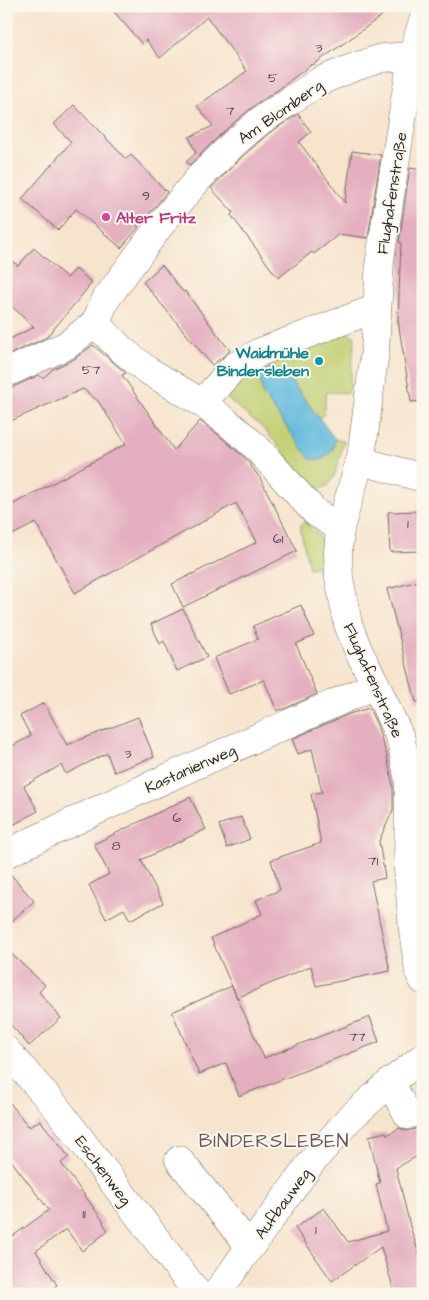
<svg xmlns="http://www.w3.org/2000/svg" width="429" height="1300" font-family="'Architects Daughter',sans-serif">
<rect width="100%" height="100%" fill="#fbf7ec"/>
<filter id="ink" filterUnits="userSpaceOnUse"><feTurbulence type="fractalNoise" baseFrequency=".02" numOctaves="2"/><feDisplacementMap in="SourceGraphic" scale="10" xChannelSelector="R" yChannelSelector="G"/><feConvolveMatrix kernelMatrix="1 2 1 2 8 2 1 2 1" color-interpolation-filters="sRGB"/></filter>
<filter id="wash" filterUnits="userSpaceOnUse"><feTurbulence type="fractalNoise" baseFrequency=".0096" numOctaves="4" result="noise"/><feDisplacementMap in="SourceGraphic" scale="20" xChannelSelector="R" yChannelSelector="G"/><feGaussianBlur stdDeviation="1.12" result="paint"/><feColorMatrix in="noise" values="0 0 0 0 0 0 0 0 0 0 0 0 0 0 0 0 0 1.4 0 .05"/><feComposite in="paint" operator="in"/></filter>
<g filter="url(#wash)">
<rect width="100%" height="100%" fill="#f7e4cd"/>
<!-- green -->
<g fill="#c1cf71" stroke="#767d4e">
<path d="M349,333L355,337L349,393L326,392L324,414L319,418L288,377L333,450L335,439L344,441L334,477L328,486L319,489L309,482L263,428L225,397L240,375L263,361Z"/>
<path d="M304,521L316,532L326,548V566L309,568L301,532V525Z"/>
</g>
<!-- water -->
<path fill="#5db8db" stroke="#447283" d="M271,367L288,377L335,439L333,450L322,460L310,459L263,395L259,376Z"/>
<g id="blocks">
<!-- building -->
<g fill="#e4afbf">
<path d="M109,6H395L347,41L313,65L312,64L279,89L250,109L222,133L190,165L186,162L196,153L189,137L213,126L197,106L247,71L207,17L160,58L146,40L142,44Z"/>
<path d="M74,105L126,159L131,155L167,192L148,215L137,226L139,227L121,248L76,209L58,230L22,199L71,142L54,124Z"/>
<path d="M298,114L311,132L299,142L345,203L352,151L381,155L368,238L339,234L314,254L312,252L278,278L231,215L233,212L211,188L244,155L269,133Z"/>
<path d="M410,168L423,170V401L411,402L398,321L401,242H399Z"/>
<path d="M34,248L67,278L76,269L92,283L47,337L6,356V341L34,327L6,301V255L18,266Z"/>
<path d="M162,265L183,292L185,291L230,351L212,365L143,282Z"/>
<path d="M93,345L126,373L122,375L174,450L200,421L216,433L245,458L260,478L297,551L183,607L172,584L257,542L236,503L75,593L36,523L6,538V508L126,444L98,401L83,389L6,423V388L13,387L39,375L43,378L53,369L74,359Z"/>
<path d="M423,511V551L390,552L388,512Z"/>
<path d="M423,580V701L416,702L387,589Z"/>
<path d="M301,605L314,636L296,644L317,694L282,710L281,709L277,711L264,680L229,694L214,658L258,639L253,626Z"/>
<path d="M183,609L207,657L177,671L164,641L160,644L151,624Z"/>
<path d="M44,703L67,745L138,717L154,757L114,772L107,753L66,774L61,765L24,786L38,811L6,829V749L31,736L20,716Z"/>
<path d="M369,708L377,725L387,756L393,786V810L379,841L385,878L371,881L390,971L316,986L311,966L237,998L211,938L262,914L256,900L280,890L271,860L321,843L311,794L322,792L312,749L298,754L292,739L349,714Z"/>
<path d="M190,797L206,829L141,860L163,903L130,920L124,909L106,919L89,885L109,874L94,844Z"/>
<path d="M241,817L250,839L227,848L219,825Z"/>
<path d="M6,869L34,901L6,926Z"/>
<path d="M6,949L45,985L39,992L61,1018L29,1046L6,1019Z"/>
<path d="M232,986L264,1058L370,1017L379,1042L239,1096L226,1063L199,1074L172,1012Z"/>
<path d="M6,1098L28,1126L29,1125L30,1127L40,1120L69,1157L61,1163L104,1222L103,1223L108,1231L82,1251L66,1229L36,1251L57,1285L44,1294H6V1241L49,1210L6,1154Z"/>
<path d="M423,1119V1153L396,1168L410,1226L423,1267V1294H395L381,1247L332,1281L295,1228L324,1208L348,1242L387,1231L376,1184L380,1183L369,1136L386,1132L387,1135L399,1128L407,1131L415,1129L421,1124Z"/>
</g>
</g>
</g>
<g filter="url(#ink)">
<use href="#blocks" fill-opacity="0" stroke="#726c64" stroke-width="1"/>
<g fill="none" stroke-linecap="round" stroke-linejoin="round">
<defs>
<g id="minor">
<path d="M423,21L412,56L380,259L375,351L361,457L340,528L338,552L339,578L348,624L359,652L376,685L401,740L409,781L408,869L413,930L419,972L423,980"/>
<path d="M95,323L121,349L147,370L202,403L226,421L256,447L301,497L316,513L340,528"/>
<path d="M6,373L67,345L95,323L106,299L161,224L199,178L233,144L260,121L320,81L352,68L382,58L412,56"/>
<path d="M202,403L234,367L260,352L377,308"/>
<path d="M361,457L372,464L423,478"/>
<path d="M6,854C128,794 252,740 376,685"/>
<path d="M6,1050L56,1107L198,1294"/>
<path d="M390,1082L408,1115"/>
<path d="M179,1160L250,1247"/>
<path d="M216,1294L311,1163L349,1119L387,1085L423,1057"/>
</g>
</defs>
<!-- minor casing -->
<use href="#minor" stroke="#726c64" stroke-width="29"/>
<!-- minor -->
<use href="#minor" stroke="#fff" stroke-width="28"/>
</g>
</g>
<!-- markers -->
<circle fill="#d1479c" stroke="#fbf7ec" stroke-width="2" cx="106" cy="217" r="5"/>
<circle fill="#0f9aa8" stroke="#fbf7ec" stroke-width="2" cx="319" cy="361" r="5"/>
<g text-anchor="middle" stroke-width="4" stroke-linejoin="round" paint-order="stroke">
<!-- number labels -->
<g font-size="14" fill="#594c50">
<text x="319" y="52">3</text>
<text x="273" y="82">5</text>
<text x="230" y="115">7</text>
<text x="146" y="200">9</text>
<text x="91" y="374">57</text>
<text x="408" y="528">1</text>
<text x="278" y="543">61</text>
<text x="128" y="758">3</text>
<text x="177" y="822">6</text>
<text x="116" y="850">8</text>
<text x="373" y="865">71</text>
<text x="357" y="1041">77</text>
<text x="84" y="1218">11</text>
<text x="316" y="1234">1</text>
</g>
<!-- street labels -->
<g font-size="16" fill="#2b2b2b" stroke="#fbf7ec">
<text transform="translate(280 111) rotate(-35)" y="6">Am Blomberg</text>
<text transform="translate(391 193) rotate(-81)" y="6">Flughafenstraße</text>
<text transform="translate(374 680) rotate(66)" y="6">Flughafenstraße</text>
<text transform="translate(190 768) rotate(-24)" y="6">Kastanienweg</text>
<text transform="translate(104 1170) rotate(53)" y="6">Eschenweg</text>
<text transform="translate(282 1203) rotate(-54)" y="6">Aufbauweg</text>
</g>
<!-- hotel labels -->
<g font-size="16" font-weight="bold" fill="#b23c85" stroke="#fbf7ec" text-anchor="start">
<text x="116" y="223">Alter Fritz</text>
</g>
<!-- culture labels -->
<g font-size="16" font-weight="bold" fill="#0d838f" stroke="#fbf7ec" text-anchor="end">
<text x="309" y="358">Waidmühle<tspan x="309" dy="18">Bindersleben</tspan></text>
</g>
<!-- quarter labels -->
<g font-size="19" letter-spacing="1" fill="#6c595f" stroke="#fbf7ec">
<text x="274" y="1147">BINDERSLEBEN</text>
</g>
</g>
<!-- margin -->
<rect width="429" height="1300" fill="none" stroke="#fbf7ec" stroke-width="25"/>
</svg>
